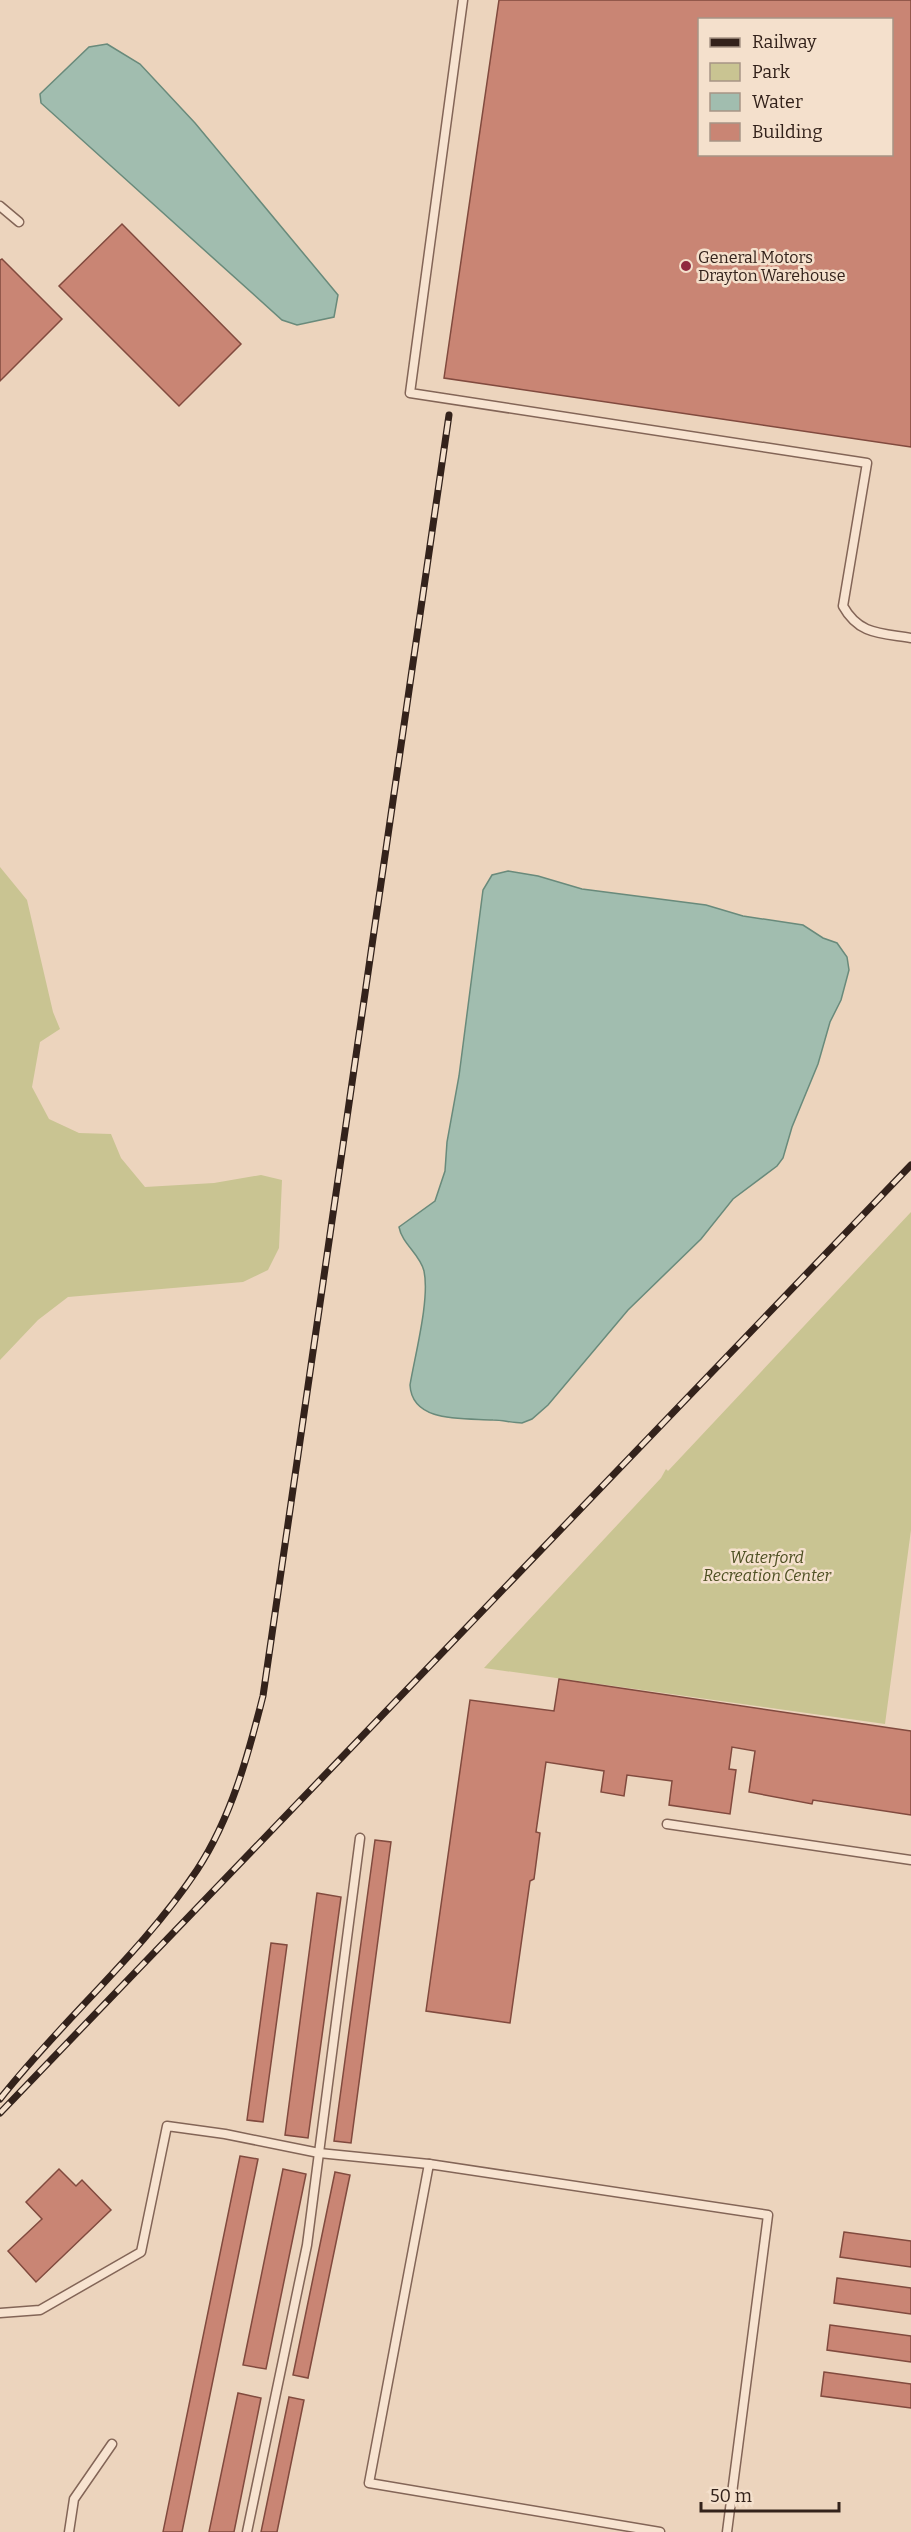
<svg xmlns="http://www.w3.org/2000/svg" width="911" height="2532" font-family="Bitter,serif">
<rect width="100%" height="100%" fill="#ecd4bd"/>
<!-- green -->
<g fill="#c9c492">
<path d="M0,867L27,900L53,1012L60,1029L40,1042L32,1087L49,1119L79,1133L111,1134L121,1158L145,1187L214,1183L261,1175L282,1180L279,1248L268,1270L243,1282L68,1297L38,1320L0,1360Z"/>
<path d="M911,1212V1530L885,1724L484,1668L661,1478L666,1469L668,1471Z"/>
</g>
<!-- water -->
<g fill="#a1bdaf" stroke="#698a7b" stroke-width="1.5">
<path d="M107,44L140,64L195,123L338,295L334,317L297,325L282,320L41,103L40,94L89,47Z"/>
<path d="M508,871L538,876L582,889L706,905L743,916L803,925L823,938L837,943L847,957L849,970L841,1000L830,1022L818,1064L792,1127L783,1158L777,1166L733,1199L701,1239L628,1310L548,1405L532,1419L522,1423C512,1423 503,1420 493,1420C466,1418 412,1424 410,1385C415,1355 430,1299 424,1271C420,1254 402,1244 399,1227L435,1201L445,1171L447,1142L459,1076L483,890L492,875Z"/>
</g>
<!-- building -->
<g fill="#c98574" stroke="#814a3e" stroke-width="1.5" fill-rule="evenodd">
<path d="M499,0H911V447L444,378ZM700,20H892V154H700Z"/>
<path d="M122,224L241,344L179,406L59,286Z"/>
<path d="M2,259L62,319L0,381V260Z"/>
<path d="M559,1679L911,1731V1815L813,1800L812,1804L749,1792L755,1751L732,1747L729,1769L736,1770L730,1814L669,1805L672,1781L627,1775L624,1796L601,1792L604,1771L546,1762L536,1832L540,1833L534,1879L530,1881L510,2023L426,2011L470,1700L554,1711Z"/>
<path d="M375,1840L391,1842L351,2143L334,2141Z"/>
<path d="M317,1893L341,1897L308,2138L285,2135Z"/>
<path d="M271,1943L287,1945L263,2122L247,2120Z"/>
<path d="M240,2156L258,2159L182,2532H163Z"/>
<path d="M59,2169L76,2186L82,2180L111,2210L36,2282L8,2251L42,2219L26,2202Z"/>
<path d="M283,2169L306,2174L266,2369L243,2365Z"/>
<path d="M335,2172L350,2175L308,2378L293,2375Z"/>
<path d="M844,2232L911,2241V2267L840,2257Z"/>
<path d="M837,2278L911,2288V2314L834,2303Z"/>
<path d="M830,2325L911,2336V2362L827,2350Z"/>
<path d="M824,2372L911,2384V2408L821,2396Z"/>
<path d="M238,2393L261,2398L234,2532H209Z"/>
<path d="M289,2397L304,2400L277,2532H261Z"/>
</g>
<g fill="none" stroke-linecap="round" stroke-linejoin="round">
<defs>
<g id="service">
<path d="M463,0L410,393L867,463L843,606C859,635 881,633 911,638"/>
<path d="M0,206L19,222"/>
<path d="M667,1824L911,1860"/>
<path d="M0,2313L40,2310L141,2252L167,2126L225,2134L319,2153L429,2164"/>
<path d="M69,2532L74,2499L112,2444"/>
<path d="M247,2532L307,2245L360,1838"/>
<path d="M660,2532L369,2483L429,2164L768,2215L727,2532"/>
</g>
</defs>
<!-- service casing -->
<use href="#service" stroke="#836557" stroke-width="11"/>
<!-- service -->
<use href="#service" stroke="#f7e3d0" stroke-width="8"/>
<defs>
<g id="rail">
<path d="M0,2099C62,2020 141,1954 197,1870C231,1818 248,1756 263,1696L449,415"/>
<path d="M0,2113L911,1165"/>
</g>
</defs>
<!-- rail casing -->
<use href="#rail" stroke="#33221b" stroke-width="7"/>
<!-- rail -->
<use href="#rail" stroke="#f4e0cc" stroke-width="4.5" stroke-dasharray="14" stroke-linecap="butt"/>
</g>
<!-- markers -->
<circle fill="#90293f" stroke="#f4e0cc" stroke-width="2" cx="686" cy="266" r="6"/>
<g text-anchor="middle" stroke-width="5" stroke-linejoin="round" paint-order="stroke">
<!-- poi labels -->
<g font-size="16" fill="#33221b" stroke="#f4e0cc" text-anchor="start">
<text x="698" y="263">General Motors<tspan x="698" dy="18">Drayton Warehouse</tspan></text>
</g>
<!-- park labels -->
<g font-size="16" font-style="italic" fill="#4d4f22" stroke="#f4e0cc">
<text x="767" y="1563">Waterford<tspan x="767" dy="18">Recreation Center</tspan></text>
</g>
</g>
<!-- legend -->
<rect x="698" y="18" width="195" height="138" fill="#f4e0cc" stroke="#a79485" stroke-width="1.5"/>
<rect x="710" y="38" width="30" height="9" fill="#33221b" stroke="#a79485" stroke-width="1.5"/>
<text x="752" y="48" font-size="18" fill="#33221b">Railway</text>
<rect x="710" y="63" width="30" height="18" fill="#c9c492" stroke="#a79485" stroke-width="1.5"/>
<text x="752" y="78" font-size="18" fill="#33221b">Park</text>
<rect x="710" y="93" width="30" height="18" fill="#a1bdaf" stroke="#a79485" stroke-width="1.5"/>
<text x="752" y="108" font-size="18" fill="#33221b">Water</text>
<rect x="710" y="123" width="30" height="18" fill="#c98574" stroke="#a79485" stroke-width="1.5"/>
<text x="752" y="138" font-size="18" fill="#33221b">Building</text>
<!-- scale -->
<path d="M701 2502v9h138v-9" fill="none" stroke="#33221b" stroke-width="3"/>
<text x="710" y="2502" font-size="18" fill="#33221b" stroke="#f4e0cc" stroke-width="4.5" paint-order="stroke">50 m</text>
</svg>
